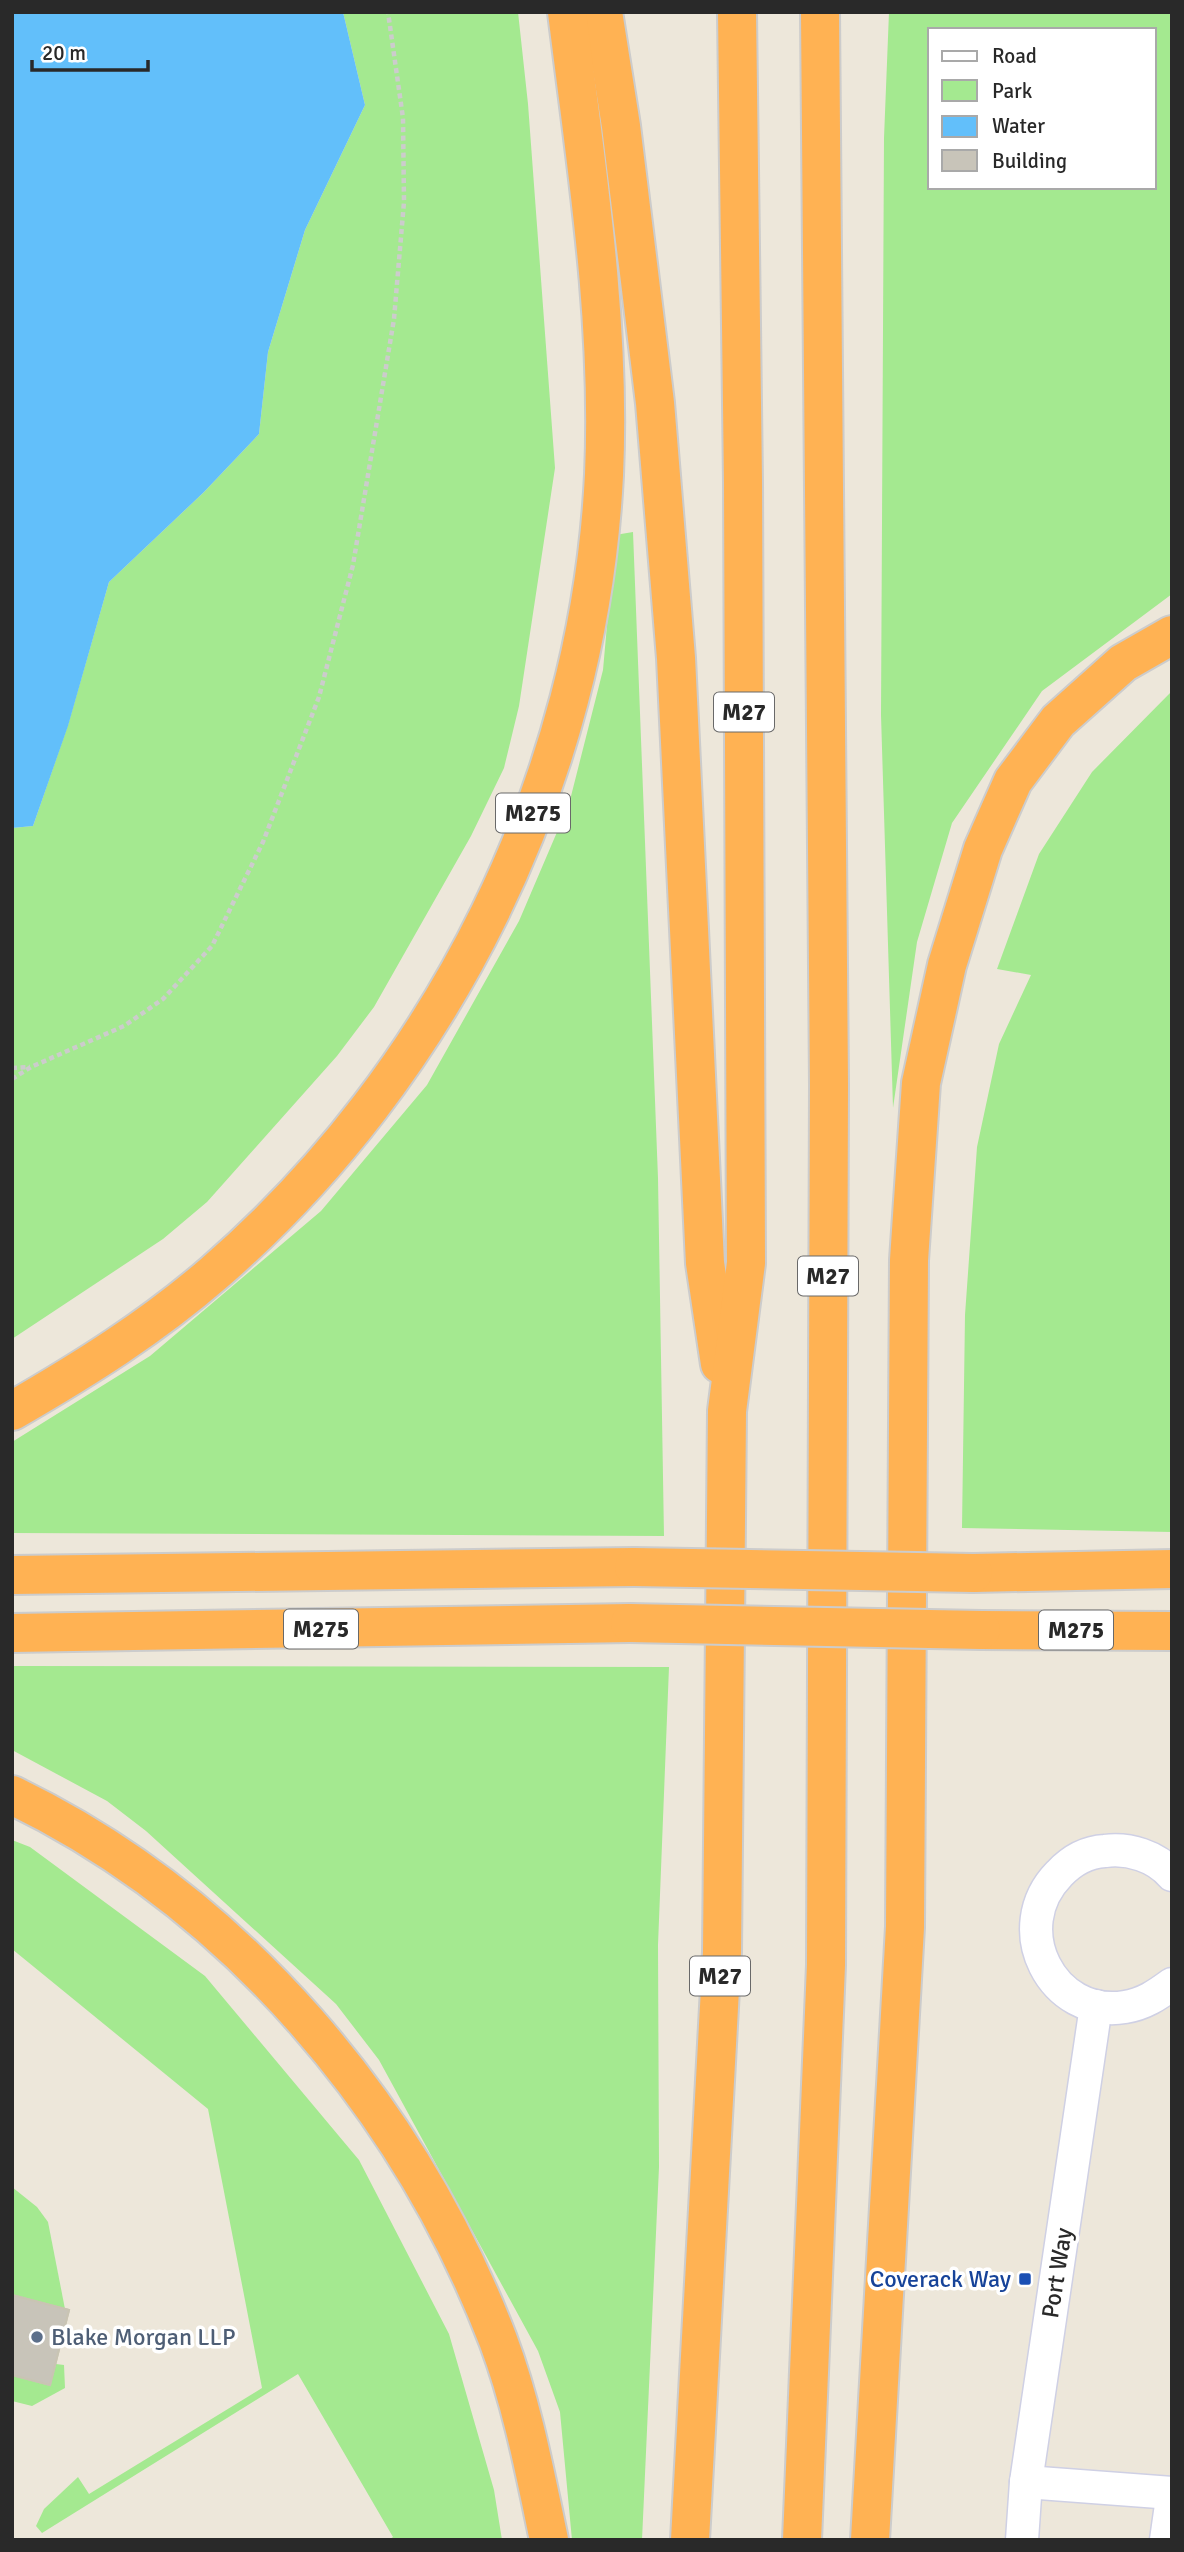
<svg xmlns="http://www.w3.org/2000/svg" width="1184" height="2552" font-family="Signika,sans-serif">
<rect width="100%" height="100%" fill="#ede7da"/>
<!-- green -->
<g fill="#a4e990" fill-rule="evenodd">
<path d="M343,12H518L528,104L555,468L519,706L504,768L471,836L374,1007L337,1056L207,1202L163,1239L12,1339V828L33,826L68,725L109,582L204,492L259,434L268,352L305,230L365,105Z"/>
<path d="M889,12H1172V594L1042,691L952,823L917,942L893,1108L881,715L884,138ZM930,30H1154V187H930Z"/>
<path d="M633,532L658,1178L664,1536L12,1533V1442L150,1356L321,1211L427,1085L519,921L569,804L603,670L615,535Z"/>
<path d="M1172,691V1532L962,1528L965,1315L977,1147L999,1044L1031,975L997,969L1039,854L1092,772Z"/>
<path d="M12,1666L669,1667L658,1945L659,2167L642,2540H572L560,2412L538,2351L379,2060L336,2004L146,1831L107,1801L12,1750Z"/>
<path d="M12,1840L30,1847L205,1976L359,2160L449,2334L494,2490L502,2540H389L393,2537L298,2374L42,2533L36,2526L44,2509L78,2477L89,2494L262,2388L208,2109L12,1949Z"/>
<path d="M12,2187L37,2207L48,2222L65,2309L12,2295Z"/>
<path d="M56,2364L64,2365L65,2388L32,2406L12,2401V2375L50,2385Z"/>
</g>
<!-- water -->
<path fill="#62bffa" d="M12,12H343L365,105L305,230L268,352L259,434L204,492L109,582L68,726L33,826L12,828Z"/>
<!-- building -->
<g fill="#c8c4b9" stroke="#c9c4b3" stroke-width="2">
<path d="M12,2295L69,2310L50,2385L12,2375Z"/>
<path d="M12,2295L69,2310L50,2385L12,2375Z"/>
</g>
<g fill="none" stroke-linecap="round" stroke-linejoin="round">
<defs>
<g id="street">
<path d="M1172,1875C1156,1856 1129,1848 1105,1851C1087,1852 1071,1861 1059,1874C1006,1928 1052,2019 1125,2007C1144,2004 1157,1995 1172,1984"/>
<path d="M1026,2482L1172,2493"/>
<path d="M1022,2540L1026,2482L1096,2006"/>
<path d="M1166,2540L1172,2498"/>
</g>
<g id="highway">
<path d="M603,12L621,126L655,403L676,658L705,1263L720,1364"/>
<path d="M12,1411C83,1370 152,1327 214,1273C444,1074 589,779 604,475C611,320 586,165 567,12"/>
<path d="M973,1573L1172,1569"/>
<path d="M12,1575L634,1567"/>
<path d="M981,1630L1172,1631"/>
<path d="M12,1633L630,1623"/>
<path d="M12,1795C237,1904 409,2108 498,2340C522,2404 535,2473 549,2540"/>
<path d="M690,2540L722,1952L727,1411L746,1263L743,482L737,12"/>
<path d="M802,2540L826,1965L829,1085L820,12"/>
<path d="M870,2540L905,1927L909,1260L921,1083L947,965L983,849L1013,781L1058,721L1123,663L1172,635"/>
</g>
</defs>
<!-- street casing -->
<use href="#street" stroke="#cfd0e4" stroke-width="35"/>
<!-- highway casing -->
<use href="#highway" stroke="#ccc" stroke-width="42"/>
<!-- path -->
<g stroke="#ccc" stroke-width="4.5" stroke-dasharray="5 3.5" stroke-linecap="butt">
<path d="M12,1068L30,1067"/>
<path d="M12,1079L31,1067L124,1026L163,999L212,946L263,842L319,697L353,565L394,319L404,202L403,118L388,12"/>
</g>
<!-- street -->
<use href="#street" stroke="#fff" stroke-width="32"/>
<!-- highway -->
<use href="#highway" stroke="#ffb253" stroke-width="38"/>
<defs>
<g id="highway-bridge">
<path d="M634,1567L973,1573"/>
<path d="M630,1623L981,1630"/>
</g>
</defs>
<!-- highway-bridge casing -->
<use href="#highway-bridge" stroke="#ccc" stroke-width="42" stroke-linecap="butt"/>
<!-- highway-bridge -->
<use href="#highway-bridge" stroke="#ffb253" stroke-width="38"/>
</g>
<!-- markers -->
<rect fill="#1a4fb4" stroke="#fff" stroke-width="2.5" x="1018" y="2272" width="14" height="14" rx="3.5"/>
<circle fill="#5c6f8a" stroke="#fff" stroke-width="2.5" cx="37" cy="2337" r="7"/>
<g text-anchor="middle" stroke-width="7" stroke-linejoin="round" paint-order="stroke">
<!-- shield labels -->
<g fill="#fff" stroke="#696969" stroke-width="2">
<rect x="714" y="692.5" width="60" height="39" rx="5"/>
<rect x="496" y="793.5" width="74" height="39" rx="5"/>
<rect x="798" y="1256.5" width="60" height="39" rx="5"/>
<rect x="284" y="1609.5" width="74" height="39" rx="5"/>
<rect x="1039" y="1610.5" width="74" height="39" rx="5"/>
<rect x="690" y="1956.5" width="60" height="39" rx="5"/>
</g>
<g font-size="23" font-weight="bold" fill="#292929">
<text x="744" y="720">M27</text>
<text x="533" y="821">M275</text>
<text x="828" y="1284">M27</text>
<text x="321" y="1637">M275</text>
<text x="1076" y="1638">M275</text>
<text x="720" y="1984">M27</text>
</g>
<!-- street labels -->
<g font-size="24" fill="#292929" stroke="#fff">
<text transform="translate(1057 2273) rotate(-81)" y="8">Port Way</text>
</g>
<!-- transit labels -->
<g font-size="24" fill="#164399" stroke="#fff" text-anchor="end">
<text x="1011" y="2287">Coverack Way</text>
</g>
<!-- service labels -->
<g font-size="24" fill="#4e5e75" stroke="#fff" text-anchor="start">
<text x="51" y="2345">Blake Morgan LLP</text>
</g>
</g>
<!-- border -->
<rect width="1184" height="2552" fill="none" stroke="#292929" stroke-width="28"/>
<!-- legend -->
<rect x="928" y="28" width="228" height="161" fill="#ffffff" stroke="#a9a9a9" stroke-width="2"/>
<rect x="942" y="51" width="35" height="10" fill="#ffffff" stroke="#a9a9a9" stroke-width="2"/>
<text x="992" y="63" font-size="21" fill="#292929">Road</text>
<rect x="942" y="80" width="35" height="21" fill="#a4e990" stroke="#a9a9a9" stroke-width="2"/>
<text x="992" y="98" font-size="21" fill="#292929">Park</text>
<rect x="942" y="116" width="35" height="21" fill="#62bffa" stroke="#a9a9a9" stroke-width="2"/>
<text x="992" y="133" font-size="21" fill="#292929">Water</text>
<rect x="942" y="150" width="35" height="21" fill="#c8c4b9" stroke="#a9a9a9" stroke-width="2"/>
<text x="992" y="168" font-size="21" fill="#292929">Building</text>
<!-- scale -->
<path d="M32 60v10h116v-10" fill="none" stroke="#292929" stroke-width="3.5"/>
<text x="42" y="60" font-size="21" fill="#292929" stroke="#ffffff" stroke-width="5" paint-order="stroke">20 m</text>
</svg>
